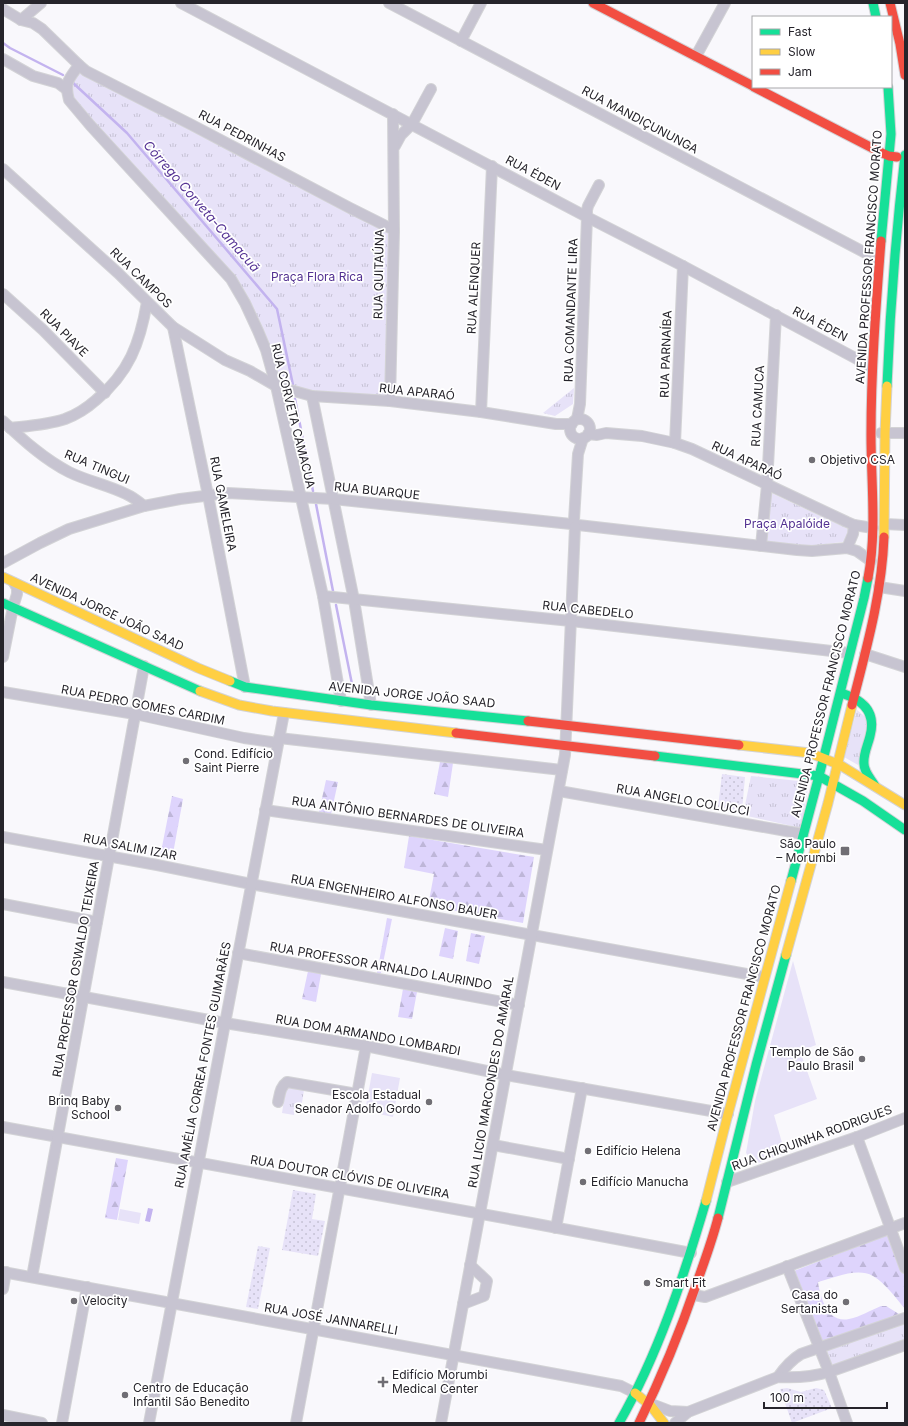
<svg xmlns="http://www.w3.org/2000/svg" width="908" height="1426" font-family="Inter,sans-serif">
<defs>
<pattern id="grass-dots" width="8" height="8" patternUnits="userSpaceOnUse"><rect width="8" height="8" fill="#e7e2f8"/><path d="M2 2h.1M6 6h.1" fill="none" stroke="#c6c2d5" stroke-width="1.8" stroke-linecap="round"/></pattern>
<pattern id="forest-firs" width="22" height="20" patternUnits="userSpaceOnUse"><rect width="22" height="20" fill="#ded4fc"/><path d="M5 1l3.5 6h-7zM16 11l3.5 6h-7z" fill="#beb6d8"/></pattern>
<pattern id="park-tufts" width="24" height="20" patternUnits="userSpaceOnUse"><rect width="24" height="20" fill="#e7e2f8"/><path d="M3 7l-1-3M5 7V3M7 7l1-3M15 17l-1-3M17 17v-4M19 17l1-3" fill="none" stroke="#c6c2d5"/></pattern>
</defs>
<rect width="100%" height="100%" fill="#f9f8fc"/>
<!-- grass -->
<g fill="url(#grass-dots)">
<path d="M722,774L745,777L742,811L718,807Z"/>
<path d="M293,1190L316,1194L312,1219L325,1221L318,1256L282,1250Z"/>
<path d="M258,1246L270,1248L258,1309L246,1307Z"/>
<path d="M787,1388L801,1392L816,1388L824,1390L832,1408L792,1423L780,1389Z"/>
</g>
<!-- forest -->
<g fill="url(#forest-firs)">
<path d="M440,762L453,763L448,797L434,794Z"/>
<path d="M326,780L338,782L331,814L319,812Z"/>
<path d="M172,796L183,799L172,859L160,857Z"/>
<path d="M409,836L534,857L523,923L428,906L434,874L404,868Z"/>
<path d="M387,918L392,919L381,973H377Z"/>
<path d="M445,928L458,931L453,959L439,956Z"/>
<path d="M471,933L485,936L479,964L466,961Z"/>
<path d="M308,971L321,974L316,1002L302,999Z"/>
<path d="M403,989L417,992L412,1019L398,1017Z"/>
<path d="M116,1158L128,1160L117,1220L105,1218Z"/>
<path d="M889,1234L905,1277V1309C897,1299 884,1282 873,1276C857,1267 834,1278 818,1282C820,1297 828,1324 849,1319C860,1317 871,1310 881,1306H886L899,1314L822,1344L794,1271Z"/>
</g>
<!-- park -->
<g fill="url(#park-tufts)">
<path d="M79,65L394,230L390,401L276,386L245,303L67,92Z"/>
<path d="M574,388L573,404L555,416L543,413Z"/>
<path d="M765,490L848,529L852,535L849,541L804,547L762,542Z"/>
<path d="M857,710L868,719L858,765L844,757Z"/>
<path d="M751,776L809,782L801,828L743,815Z"/>
<path d="M286,1087L304,1090L301,1109L295,1108L294,1115L282,1113Z"/>
<path d="M905,1318V1345L829,1372L819,1348Z"/>
</g>
<!-- garden -->
<g fill="#e7e2f8">
<path d="M793,961L816,1045L800,1051L817,1099L774,1115L785,1153L755,1164L746,1153L755,1101Z"/>
<path d="M372,1073L400,1078L393,1117L365,1111Z"/>
<path d="M120,1209L141,1213L139,1224L118,1220Z"/>
</g>
<!-- water -->
<path fill="#c3b3ef" d="M148,1208L153,1209L150,1222L145,1221Z"/>
<g fill="none" stroke-linecap="round" stroke-linejoin="round">
<!-- stream -->
<g stroke="#c3b3ef" stroke-width="2.5">
<path d="M3,43L10,48L63,75"/>
<path d="M71,81L127,133L277,309L293,385"/>
<path d="M295,399L313,491"/>
<path d="M316,504L333,591"/>
<path d="M336,605L352,684"/>
</g>
<defs>
<g id="street">
<path d="M181,3L587,217L683,266L872,367"/>
<path d="M389,3L879,260"/>
<path d="M3,9L21,20L33,23L42,29L79,65C69,79 64,82 69,100L90,125L231,279L245,303L258,331L266,350L276,386L323,596L341,701"/>
<path d="M21,20L41,3"/>
<path d="M461,41L481,3"/>
<path d="M696,56L725,3"/>
<path d="M3,59L33,76L58,83L66,89"/>
<path d="M79,65L86,71L192,125L350,208L394,230"/>
<path d="M395,146L401,135L412,124L431,89"/>
<path d="M3,169L118,273L173,327L225,360L250,371L276,386L312,396L390,401L481,412L556,424H572"/>
<path d="M3,294L43,330L105,393"/>
<path d="M173,327L208,495L245,687"/>
<path d="M312,396L354,600L371,705"/>
<path d="M390,401L394,232L393,114"/>
<path d="M481,412L492,166"/>
<path d="M577,419L580,404L587,217V210L588,206L599,185"/>
<circle cx="580" cy="429" r="10"/>
<path d="M3,421C23,440 44,459 69,472C87,481 108,485 126,494C133,497 138,501 144,506"/>
<path d="M10,428C28,426 47,425 65,419C76,415 87,408 96,400C129,373 140,343 147,302"/>
<path d="M881,433H905"/>
<path d="M588,434L597,435L606,433L642,436L675,443L692,449L847,522L854,525L873,528"/>
<path d="M675,443L683,266"/>
<path d="M574,520L578,454L583,438"/>
<path d="M885,524L905,525"/>
<path d="M578,525L797,550L812,551L847,548L857,551L871,561"/>
<path d="M761,546L767,485L776,315"/>
<path d="M847,548L853,534L854,525"/>
<path d="M3,563L40,543L69,529L144,506L180,499L228,493L333,499L571,524"/>
<path d="M879,587L905,591"/>
<path d="M323,596L571,621L849,653"/>
<path d="M865,654L905,667"/>
<path d="M3,657L13,607L17,594V588L14,583"/>
<path d="M3,692L135,714L244,738L278,743"/>
<path d="M279,738L562,770"/>
<path d="M559,791L803,834"/>
<path d="M265,810L547,850"/>
<path d="M3,837L157,865L251,884L764,977"/>
<path d="M3,904L97,922"/>
<path d="M238,953L519,1005"/>
<path d="M3,982L225,1023L366,1046L506,1075L728,1114"/>
<path d="M278,1102C280,1094 280,1087 287,1082L357,1094"/>
<path d="M3,1127C232,1170 462,1209 691,1253"/>
<path d="M857,1137L905,1268"/>
<path d="M493,1145L569,1159"/>
<path d="M727,1182L857,1137L905,1118"/>
<path d="M556,1228L582,1088"/>
<path d="M787,1266L829,1372L847,1423"/>
<path d="M3,1272L610,1384L621,1386L635,1393"/>
<path d="M32,1277L144,666"/>
<path d="M3,1289L6,1272"/>
<path d="M694,1295L705,1297L905,1223"/>
<path d="M463,1304L484,1296L487,1281L470,1265"/>
<path d="M778,1377C785,1367 791,1360 801,1354L905,1318"/>
<path d="M649,1403L670,1411L688,1412"/>
<path d="M3,1415L42,1423"/>
<path d="M62,1423L87,1287"/>
<path d="M149,1423L284,713"/>
<path d="M296,1423L366,1046"/>
<path d="M441,1423L565,755L575,527"/>
<path d="M675,1423L688,1412L778,1377C796,1378 812,1377 829,1372L905,1345"/>
</g>
<g id="fast">
<path d="M873,3L876,17"/>
<path d="M881,241L891,134L888,87"/>
<path d="M887,386C890,308 896,232 905,155"/>
<path d="M3,603L200,691"/>
<path d="M230,681L245,687L371,705L528,721"/>
<path d="M844,694C865,701 876,714 870,736C868,745 863,754 864,764C864,772 871,779 875,786"/>
<path d="M655,756L819,776L863,801L905,830"/>
<path d="M791,881L819,776L864,598L868,578"/>
<path d="M718,1218L756,1065L786,955"/>
<path d="M619,1423C658,1355 684,1276 706,1201"/>
</g>
<g id="slow">
<path d="M884,537L885,433L887,386"/>
<path d="M3,577L198,668L230,681"/>
<path d="M200,691L239,705L272,711L456,733"/>
<path d="M739,745L810,753L840,765L905,805"/>
<path d="M786,955L828,803L852,705"/>
<path d="M706,1201L728,1114L791,881"/>
<path d="M635,1393L651,1406L664,1423"/>
</g>
<g id="jam">
<path d="M593,3L753,86"/>
<path d="M890,3L900,44L905,75"/>
<path d="M754,87L880,152L889,156L897,157"/>
<path d="M868,578C877,531 871,483 871,435C871,370 876,306 881,241"/>
<path d="M852,705C866,650 882,594 884,537"/>
<path d="M528,721L739,745"/>
<path d="M456,733L655,756"/>
<path d="M639,1423C661,1378 680,1332 696,1285C704,1263 712,1241 718,1218"/>
</g>
</defs>
<!-- street casing -->
<use href="#street" stroke="#d3d3d6" stroke-width="12"/>
<!-- fast casing -->
<use href="#fast" stroke="#d3d3d6" stroke-width="11"/>
<!-- slow casing -->
<use href="#slow" stroke="#d3d3d6" stroke-width="11"/>
<!-- jam casing -->
<use href="#jam" stroke="#d3d3d6" stroke-width="11"/>
<!-- street -->
<use href="#street" stroke="#c7c4d1" stroke-width="10"/>
<!-- fast -->
<use href="#fast" stroke="#16e098" stroke-width="9"/>
<!-- slow -->
<use href="#slow" stroke="#ffcf43" stroke-width="9"/>
<!-- jam -->
<use href="#jam" stroke="#f24e42" stroke-width="9"/>
</g>
<!-- markers -->
<g fill="#706e74" stroke="#fff" stroke-width="1.5">
<circle cx="812" cy="460" r="4"/>
<circle cx="186" cy="761" r="4"/>
<rect x="840" y="846" width="10" height="10" rx="2"/>
<circle cx="862" cy="1059" r="4"/>
<circle cx="429" cy="1102" r="4"/>
<circle cx="118" cy="1108" r="4"/>
<circle cx="588" cy="1151" r="4"/>
<circle cx="583" cy="1182" r="4"/>
<circle cx="647" cy="1283" r="4"/>
<circle cx="74" cy="1301" r="4"/>
<circle cx="846" cy="1302" r="4"/>
<path d="M381 1376h4v4h4v4h-4v4h-4v-4h-4v-4h4z"/>
<circle cx="125" cy="1395" r="4"/>
</g>
<g text-anchor="middle" stroke-width="3.5" stroke-linejoin="round" paint-order="stroke">
<!-- street labels -->
<g font-size="12" fill="#26242b" stroke="#fff">
<text transform="translate(640 120) rotate(28)" y="4">RUA MANDIÇUNUNGA</text>
<text transform="translate(242 136) rotate(28)" y="4">RUA PEDRINHAS</text>
<text transform="translate(533 173) rotate(28)" y="4">RUA ÉDEN</text>
<text transform="translate(869 257) rotate(-86)" y="4">AVENIDA PROFESSOR FRANCISCO MORATO</text>
<text transform="translate(379 274) rotate(-89)" y="4">RUA QUITAÚNA</text>
<text transform="translate(141 278) rotate(44)" y="4">RUA CAMPOS</text>
<text transform="translate(474 288) rotate(-87)" y="4">RUA ALENQUER</text>
<text transform="translate(571 310) rotate(-88)" y="4">RUA COMANDANTE LIRA</text>
<text transform="translate(820 324) rotate(28)" y="4">RUA ÉDEN</text>
<text transform="translate(64 333) rotate(45)" y="4">RUA PIAVE</text>
<text transform="translate(666 354) rotate(-88)" y="4">RUA PARNAÍBA</text>
<text transform="translate(417 392) rotate(6)" y="4">RUA APARAÓ</text>
<text transform="translate(758 406) rotate(-87)" y="4">RUA CAMUCA</text>
<text transform="translate(293 416) rotate(76)" y="4">RUA CORVETA CAMACUA</text>
<text transform="translate(747 461) rotate(25)" y="4">RUA APARAÓ</text>
<text transform="translate(97 467) rotate(23)" y="4">RUA TINGUI</text>
<text transform="translate(377 491) rotate(6)" y="4">RUA BUARQUE</text>
<text transform="translate(223 504) rotate(79)" y="4">RUA GAMELEIRA</text>
<text transform="translate(588 610) rotate(6)" y="4">RUA CABEDELO</text>
<text transform="translate(107 612) rotate(25)" y="4">AVENIDA JORGE JOÃO SAAD</text>
<text transform="translate(826 694) rotate(-76)" y="4">AVENIDA PROFESSOR FRANCISCO MORATO</text>
<text transform="translate(412 695) rotate(6)" y="4">AVENIDA JORGE JOÃO SAAD</text>
<text transform="translate(143 705) rotate(11)" y="4">RUA PEDRO GOMES CARDIM</text>
<text transform="translate(683 800) rotate(10)" y="4">RUA ANGELO COLUCCI</text>
<text transform="translate(408 817) rotate(8)" y="4">RUA ANTÔNIO BERNARDES DE OLIVEIRA</text>
<text transform="translate(130 847) rotate(11)" y="4">RUA SALIM IZAR</text>
<text transform="translate(394 897) rotate(10)" y="4">RUA ENGENHEIRO ALFONSO BAUER</text>
<text transform="translate(381 966) rotate(10)" y="4">RUA PROFESSOR ARNALDO LAURINDO</text>
<text transform="translate(76 969) rotate(-80)" y="4">RUA PROFESSOR OSWALDO TEIXEIRA</text>
<text transform="translate(744 1008) rotate(-75)" y="4">AVENIDA PROFESSOR FRANCISCO MORATO</text>
<text transform="translate(368 1035) rotate(10)" y="4">RUA DOM ARMANDO LOMBARDI</text>
<text transform="translate(203 1065) rotate(-79)" y="4">RUA AMÉLIA CORREA FONTES GUIMARÃES</text>
<text transform="translate(491 1082) rotate(-80)" y="4">RUA LICIO MARCONDES DO AMARAL</text>
<text transform="translate(812 1138) rotate(-20)" y="4">RUA CHIQUINHA RODRIGUES</text>
<text transform="translate(350 1177) rotate(10)" y="4">RUA DOUTOR CLÓVIS DE OLIVEIRA</text>
<text transform="translate(331 1319) rotate(10)" y="4">RUA JOSÉ JANNARELLI</text>
</g>
<!-- park labels -->
<g font-size="12" fill="#533191" stroke="#fff">
<text x="317" y="281">Praça Flora Rica</text>
<text x="787" y="528">Praça Apalóide</text>
</g>
<!-- poi labels -->
<g font-size="12" fill="#26242b" stroke="#fff" text-anchor="start">
<text x="820" y="464">Objetivo CSA</text>
<text x="194" y="758">Cond. Edifício<tspan x="194" dy="14">Saint Pierre</tspan></text>
<text x="836" y="848" text-anchor="end">São Paulo<tspan x="836" dy="14">– Morumbi</tspan></text>
<text x="854" y="1056" text-anchor="end">Templo de São<tspan x="854" dy="14">Paulo Brasil</tspan></text>
<text x="421" y="1099" text-anchor="end">Escola Estadual<tspan x="421" dy="14">Senador Adolfo Gordo</tspan></text>
<text x="110" y="1105" text-anchor="end">Brinq Baby<tspan x="110" dy="14">School</tspan></text>
<text x="596" y="1155">Edifício Helena</text>
<text x="591" y="1186">Edifício Manucha</text>
<text x="655" y="1287">Smart Fit</text>
<text x="838" y="1299" text-anchor="end">Casa do<tspan x="838" dy="14">Sertanista</tspan></text>
<text x="82" y="1305">Velocity</text>
<text x="392" y="1379">Edifício Morumbi<tspan x="392" dy="14">Medical Center</tspan></text>
<text x="133" y="1392">Centro de Educação<tspan x="133" dy="14">Infantil São Benedito</tspan></text>
</g>
<!-- water labels -->
<g font-size="13" font-style="italic" fill="#563495" stroke="#fff">
<text transform="translate(202 206) rotate(49)" y="5">Córrego Corveta-Camacuã</text>
</g>
</g>
<!-- border -->
<rect width="908" height="1426" fill="none" stroke="#26242b" stroke-width="8"/>
<!-- legend -->
<rect x="752" y="16" width="140" height="72" fill="#ffffff" stroke="#a8a7aa"/>
<rect x="760" y="29" width="20" height="6" fill="#16e098" stroke="#a8a7aa"/>
<text x="788" y="36" font-size="12" fill="#26242b">Fast</text>
<rect x="760" y="49" width="20" height="6" fill="#ffcf43" stroke="#a8a7aa"/>
<text x="788" y="56" font-size="12" fill="#26242b">Slow</text>
<rect x="760" y="69" width="20" height="6" fill="#f24e42" stroke="#a8a7aa"/>
<text x="788" y="76" font-size="12" fill="#26242b">Jam</text>
<!-- scale -->
<path d="M764 1402v6h123v-6" fill="none" stroke="#26242b" stroke-width="2"/>
<text x="770" y="1402" font-size="12" fill="#26242b" stroke="#ffffff" stroke-width="3" paint-order="stroke">100 m</text>
</svg>
